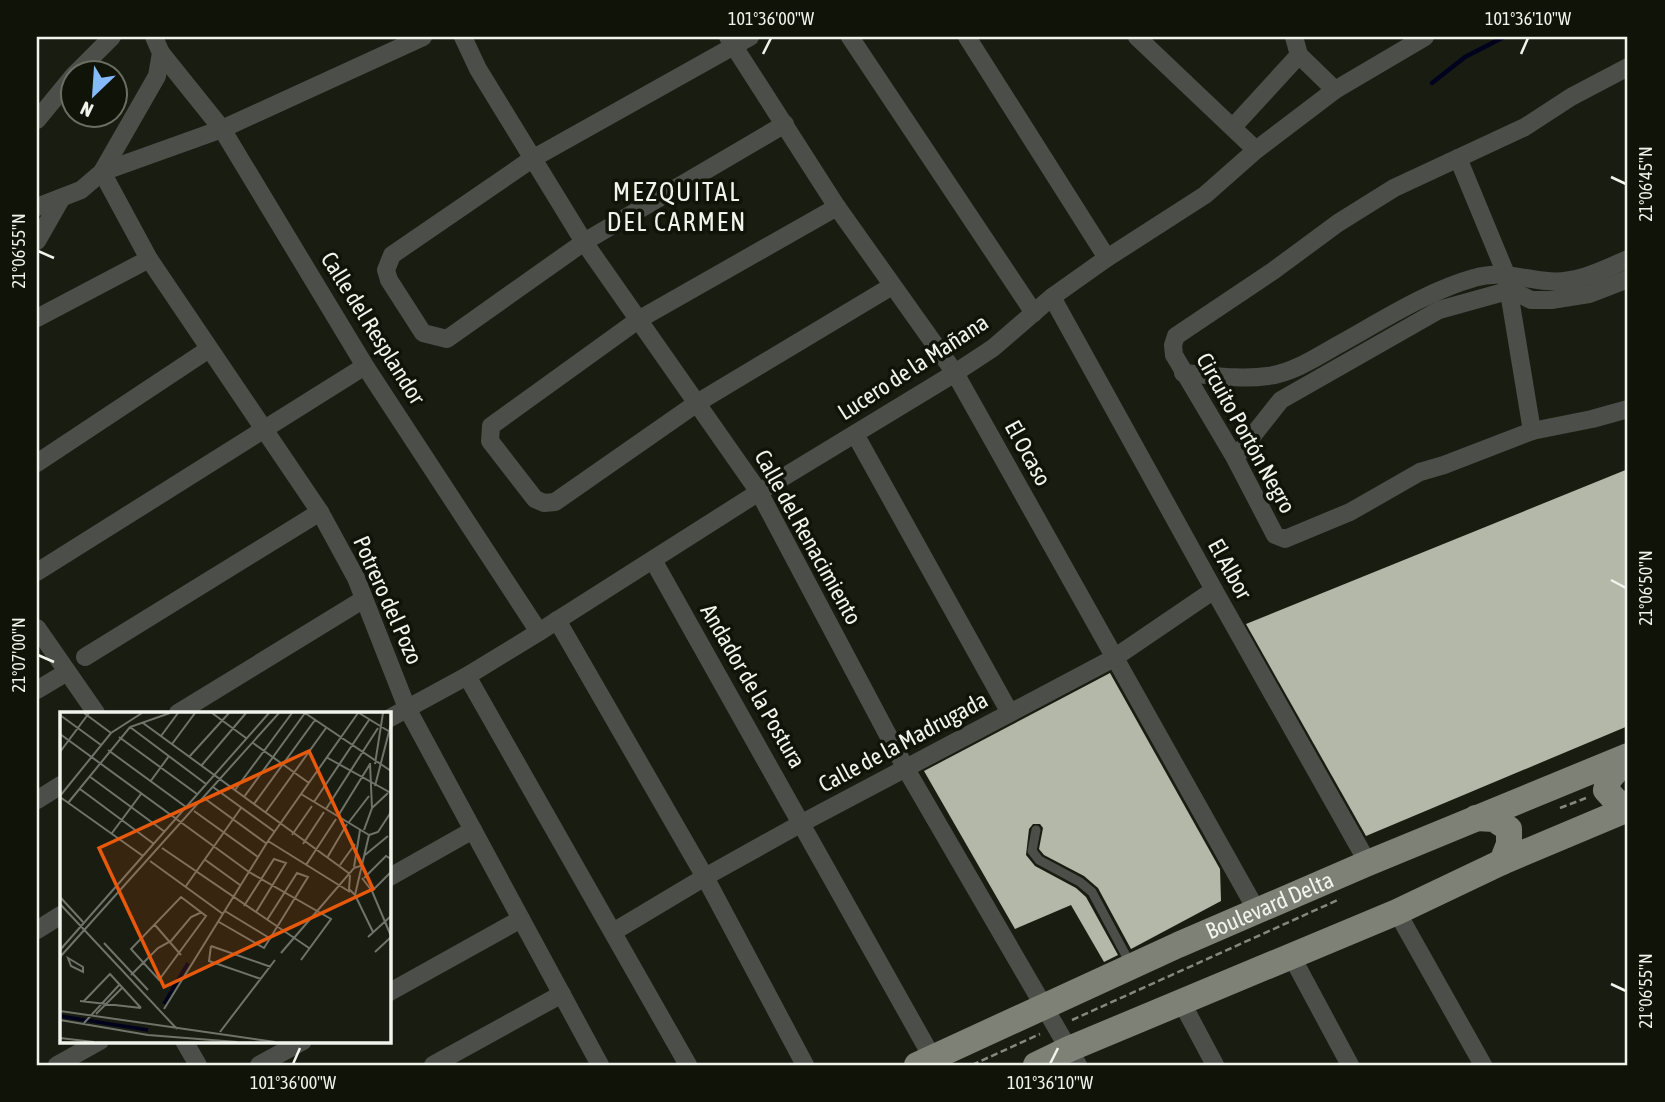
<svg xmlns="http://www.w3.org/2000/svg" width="1665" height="1102" font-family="'Asap Condensed',sans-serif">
<rect width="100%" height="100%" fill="#191d11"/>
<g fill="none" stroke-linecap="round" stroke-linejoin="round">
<!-- stream -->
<path stroke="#00021e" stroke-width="4.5" d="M1432,83L1465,57L1504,37"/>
</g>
<!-- building -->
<g fill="#b3b8a9">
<path d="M1628,469V726L1366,836L1246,624Z"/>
<path d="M1110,673L1220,869L1221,901L1131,949L1098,888L1084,876L1044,855L1039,849L1043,828L1040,824H1033L1029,829L1026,855L1035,866L1076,888L1086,897L1118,955L1104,962L1071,905L1015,929L924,771Z"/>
</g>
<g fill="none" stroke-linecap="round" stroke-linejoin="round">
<!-- path -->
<g stroke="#84887e" stroke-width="2.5" stroke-dasharray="7 3.5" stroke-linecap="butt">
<path d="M1560,808L1586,798"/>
<path d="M1072,1020L1340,899"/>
<path d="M972,1065L1040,1034"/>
</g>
<!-- lane -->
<path stroke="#4c4f49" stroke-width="9" d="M1036,830L1032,851L1039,860L1080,882L1092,892L1131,965"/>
<!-- street -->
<g stroke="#4c4f49" stroke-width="18">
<path d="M463,37L478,69L584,242L759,492L906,769L1078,1065"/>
<path d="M728,37L837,207L955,373L1257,911"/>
<path d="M750,37L532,159L392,255L386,270L389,280L423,333L447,339L584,242L785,124"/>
<path d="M850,37L1034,313"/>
<path d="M967,37L1107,258"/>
<path d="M1137,37L1256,150"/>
<path d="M161,53L222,129L365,366L539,632"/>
<path d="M1299,55L1335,90"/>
<path d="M1628,67L1571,97L1525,127L1394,188L1338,223L1273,271L1176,336L1173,345L1174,355L1235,458L1275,535L1285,539L1350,512L1420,472L1444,465L1532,431L1592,419L1628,409"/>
<path d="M75,74L112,37"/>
<path d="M37,120L74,75"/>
<path d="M1233,127L1299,55L1294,37"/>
<path d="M1458,158L1506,274L1532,431"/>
<path d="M102,172L149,259L320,512L356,578L407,708L600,1065"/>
<path d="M102,172L222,129L423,37"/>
<path d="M37,207L81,190L102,172L157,76L161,53L154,37"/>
<path d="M837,207L638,320L491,426L490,441L535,499L544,503L555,502L697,403L892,286"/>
<path d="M37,241L61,199"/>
<path d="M1052,297L1214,590L1368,863"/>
<path d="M37,318L149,259"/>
<path d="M1183,373C1211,375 1240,380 1268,376C1292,373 1315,358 1336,346C1378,323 1427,291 1474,278C1500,270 1522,279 1547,281C1576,284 1603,270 1628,259"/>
<path d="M855,434L1010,713"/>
<path d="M1235,458L1281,400L1439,310L1511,290L1531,300H1551L1589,294L1628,279"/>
<path d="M37,463L209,349"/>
<path d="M653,560L932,1057"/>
<path d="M37,572L365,366"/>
<path d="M557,620L705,877L805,1065"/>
<path d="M37,628L96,713"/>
<path d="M85,657L320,512"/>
<path d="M467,676L688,1065"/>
<path d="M37,690L67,672"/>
<path d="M178,713L364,599"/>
<path d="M388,719L467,676L539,632L759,492L955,373L993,348L1052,297L1107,258L1205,195L1256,150L1335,90L1425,37"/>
<path d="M37,800L61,785"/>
<path d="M388,878L473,830"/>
<path d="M1397,912L1483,1065"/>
<path d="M37,930L61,915"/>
<path d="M613,932L705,877L802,823L1114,658L1214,590"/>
<path d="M1292,957L1350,1065"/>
<path d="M388,993L521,919"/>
<path d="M1181,1001L1215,1065"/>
<path d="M184,1041L198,1065"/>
<path d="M57,1065L100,1041"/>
<path d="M259,1065L303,1041"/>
<path d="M433,1065L562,994"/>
</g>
<!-- primary -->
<g stroke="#7e8276" stroke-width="26">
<path d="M1627,758L1609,779L1606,790L1616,801L1628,807"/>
<path d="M1476,818L1494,819L1509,829V844L1502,862"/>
<path id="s1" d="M917,1065L1178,945L1368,863L1628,756"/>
<path d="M1036,1065L1069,1049L1397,912L1502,862L1628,809"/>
</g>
</g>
<!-- ticks -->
<path fill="none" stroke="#f1f4ec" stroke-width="2.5" d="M763,54L771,38M1521,54L1528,38M1611,177L1626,184M38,251L54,258M1611,580L1626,588M38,655L54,662M1611,984L1626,991M293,1064L300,1048M1050,1064L1058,1048"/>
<g text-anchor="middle" stroke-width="7" stroke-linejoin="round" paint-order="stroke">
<!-- street labels -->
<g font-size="23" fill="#f1f4ec" stroke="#101408">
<text transform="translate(373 328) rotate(58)" y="8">Calle del Resplandor</text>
<text transform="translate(913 367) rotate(-33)" y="8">Lucero de la Mañana</text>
<text transform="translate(1246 433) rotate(61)" y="8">Circuito Portón Negro</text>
<text transform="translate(1028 453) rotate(61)" y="8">El Ocaso</text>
<text transform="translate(808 537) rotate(61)" y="8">Calle del Renacimiento</text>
<text transform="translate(1230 569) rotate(61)" y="8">El Albor</text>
<text transform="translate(388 600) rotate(66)" y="8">Potrero del Pozo</text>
<text transform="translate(753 686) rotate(60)" y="8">Andador de la Postura</text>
<text transform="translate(903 742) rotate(-28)" y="8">Calle de la Madrugada</text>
<text dy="8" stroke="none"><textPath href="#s1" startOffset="387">Boulevard Delta</textPath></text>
</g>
<!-- quarter labels -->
<g font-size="26" letter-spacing="2" fill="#f1f4ec" stroke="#101408">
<text x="677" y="201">MEZQUITAL<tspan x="677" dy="30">DEL CARMEN</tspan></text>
</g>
</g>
<!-- overview -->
<g transform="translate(60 712)">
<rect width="331" height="331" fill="#191d11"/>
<path fill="none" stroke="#00021e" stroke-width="3.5" d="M104,292L128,251M0,304L88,318"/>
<path fill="none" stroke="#6f7369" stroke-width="2" d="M24,1L51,21M152,1L186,26M245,1L331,59M299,1L330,20M0,3L41,33M83,11L290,162M70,15L146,72M0,22L189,160L271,207L241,248M101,24L118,1M59,25L137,82M193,31L249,71M112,32L135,1M48,38L126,95M0,40L29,1M129,45L169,1M266,45L331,81M315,52L323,1M141,54L186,1M29,64L105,120M90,70L109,44M315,74L331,12M153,75L215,120M20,77L94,132M175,78L232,1M241,82L309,123M0,84L51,21L82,1M0,85L83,144M184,85L245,1M144,86L207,132M254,90L309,8M8,91L70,15L110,1M194,92L255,8M312,96L328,81M266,97L318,16M134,99L198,145M205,101L266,16M278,104L310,52M289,110L309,84M304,118L312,96L310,51M52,121L81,82M232,123L252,94M309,123L318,120L331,100M208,129L290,180M243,132L264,100M102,136L249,236M305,143L328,124M267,146L287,112M144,147L180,173M90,149L163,202M246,153L276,107M280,153L295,132M294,155L300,118M290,163L289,177L295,183L309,123M302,166L312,179L331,224M304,166L326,144L331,147M126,174L181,96M312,179L331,160M295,183L313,220M0,185L23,210M121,185L146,204L99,268L71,237ZM0,192L117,317M184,194L214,147L226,151L196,200M165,199L211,227M159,210L204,236L248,165L237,161L207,208M95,213L121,243M308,225L331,204M44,231L88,278M151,234L149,249L201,267M151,234L211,255M0,238L209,1M315,240L331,225M221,241L294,156L303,153M0,245L219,1M8,246L23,255V260L11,254ZM71,263L98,236L111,229L131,205L142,200M20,289L81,296M24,289L50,262L81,296M104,297L208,129L298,1M0,299L215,330M36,302L63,275M0,308L88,323L177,330M24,311L60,272M160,320L215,248M0,326L34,330"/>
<path fill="#e8590c" fill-opacity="0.15" stroke="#e8590c" stroke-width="3.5" d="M249,39L313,177L104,275L39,136Z"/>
<rect width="331" height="331" fill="none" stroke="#f1f4ec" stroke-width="3.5"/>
</g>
<!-- border -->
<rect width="1665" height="1102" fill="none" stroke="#101408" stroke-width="77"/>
<!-- north arrow -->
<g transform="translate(94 94) rotate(205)"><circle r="33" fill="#101408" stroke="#6a6e63" stroke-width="2"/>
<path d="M0-5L12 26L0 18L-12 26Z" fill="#86bbfb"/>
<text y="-10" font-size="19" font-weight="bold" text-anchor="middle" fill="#f1f4ec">N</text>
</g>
<rect x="38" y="38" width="1588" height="1026" fill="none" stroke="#f1f4ec" stroke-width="2.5"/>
<g font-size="18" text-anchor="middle" fill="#f1f4ec">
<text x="771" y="25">101°36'00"W</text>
<text x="1528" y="25">101°36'10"W</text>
<text transform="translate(1646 184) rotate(-90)" y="6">21°06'45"N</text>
<text transform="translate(19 251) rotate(-90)" y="6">21°06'55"N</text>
<text transform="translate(1646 588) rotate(-90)" y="6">21°06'50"N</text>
<text transform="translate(19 655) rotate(-90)" y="6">21°07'00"N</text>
<text transform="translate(1646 991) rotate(-90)" y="6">21°06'55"N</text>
<text x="293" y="1089">101°36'00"W</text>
<text x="1050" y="1089">101°36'10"W</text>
</g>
</svg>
